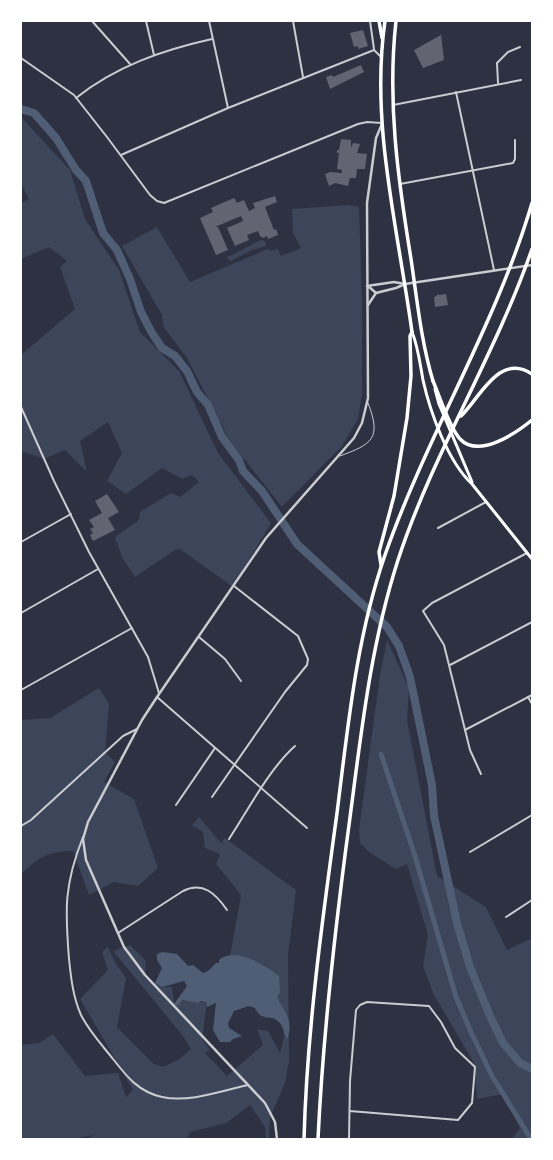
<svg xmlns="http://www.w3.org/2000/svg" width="553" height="1160" font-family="Overpass,sans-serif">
<rect width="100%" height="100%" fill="#2d3142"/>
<!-- green -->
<g fill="#3c4559">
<path d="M21,117L70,170L85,219L119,270L140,332L179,371L218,453L271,523L233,587L180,549L175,550L135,577L122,557L115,537L139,520L140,512L171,493L180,497L199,482L192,475L182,479L162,468L126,494L107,481L122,453L108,422L80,441L87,472L65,450L44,459L21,451V355L75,309L60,267L67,261L49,247L21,259V203L29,199L21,184Z"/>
<path d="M348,205L359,207L362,300V394L358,419L342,446L282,507L230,441L187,358L163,326L162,315L122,246L157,227L190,282L268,249L271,251L278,249L281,256L301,248L293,233L292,209Z"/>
<path d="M261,240L265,241L266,246L252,250L231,261L226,258Z"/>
<path d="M387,640L409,688L407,720L437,876L486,907L507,950L532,938V1139H512L520,1128L503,1094L477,1099L474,1063L434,995L423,966L428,935L407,864L396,869L369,852L360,843L359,830L380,675Z"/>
<path d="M99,688L109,704L105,752L115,762L104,782L134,799L158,868L138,886L114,882L89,895L73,851C48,851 39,857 21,874V720L50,718Z"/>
<path d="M199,817L221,843L225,838L296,890L288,955L289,1061L285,1083L270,1118L269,1139H266L265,1127L250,1105L226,1123L191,1132L186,1139H85L95,1135L71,1139H21V1045L39,1043L53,1034L85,1076L118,1073L126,1097L133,1090L80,999L108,970L102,952L108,947L116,964L126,978L117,1027L154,1064L163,1067L178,1060L191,1049L183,1036L113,951L130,945L146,961L145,977L162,987H172L174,1004L186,1000L207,1003L202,1039L210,1050L205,1053L227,1076L263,1045L257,1029L268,1031L280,1053L284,1037L281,1019L229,962L241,895L216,864L220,854L205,848L203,832L192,825Z"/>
</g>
<!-- water -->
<path fill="#4f5d75" d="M162,952L177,954L188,966L193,965L203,973L208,971L216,963H219V960C235,946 265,965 279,976L280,992L277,997C285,1013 294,1020 287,1040C285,1034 283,1026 279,1022C269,1013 262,1023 255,1008L249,1006L234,1011L228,1023L229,1028L242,1036L233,1039L230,1042H220L213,1030L216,1003L207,1007V1003L201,1001L198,1003L183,1000L177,1006L174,1004L187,986L184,981L162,987L155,983L162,968L157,960V954Z"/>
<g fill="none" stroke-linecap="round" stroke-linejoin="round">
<!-- canal -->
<path stroke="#4f5d75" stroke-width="5" d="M381,754L415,856L456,997L471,1032L492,1076L531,1139"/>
<!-- river -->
<path stroke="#4f5d75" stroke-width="8" d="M21,109L34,113L56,138L76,170L86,181L103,233L117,250L130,279L141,312L152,333L162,348L175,356L187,371L197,392L208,405L222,437L239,460L243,471L262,491L297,544L387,627L399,646L410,677L432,785L434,816L457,923L470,967L490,1016L503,1043L520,1063L532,1069"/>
</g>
<!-- building -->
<g fill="#626471">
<path d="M363,30L368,46L358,49V46L354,47L350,33Z"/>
<path d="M441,35L444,60L423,68L414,50Z"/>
<path d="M361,65L364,72L330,89L326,77L332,75L333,77Z"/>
<path d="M341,139L351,140V148L353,143L360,144L357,153L367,154L365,169H357L356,178H350L348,186L335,183L329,186L325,174L330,172L342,173V170L337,169L339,153H337V150H339Z"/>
<path d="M275,196L277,202L265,207L274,230L276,229L278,235L268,239L267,236L263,238L260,236L258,231L247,235L249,240L235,246L227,228L243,221L241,216L215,227H218L228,250L216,255L200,218L213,212L211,208L234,198L237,203L244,200L249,211L255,208L253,203Z"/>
<path d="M437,294L439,295L446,294L448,305L435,307L434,297L437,296Z"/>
<path d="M107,494L119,512L108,518L115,530L93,541L90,535L93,533L90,529L94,527L89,520L102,513L95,501Z"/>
</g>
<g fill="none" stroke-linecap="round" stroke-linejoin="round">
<!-- service -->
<path stroke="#caccd0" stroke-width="1" d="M340,456C372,444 382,439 368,403"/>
<!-- minor -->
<g stroke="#caccd0" stroke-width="2">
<path d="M92,21L130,64"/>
<path d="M146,21L154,55"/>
<path d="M209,21L228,108"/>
<path d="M293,21L303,77"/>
<path d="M370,21L374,49"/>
<path d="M374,50L380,56"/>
<path d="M21,58L74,95L107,137L150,195L157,201L164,203L358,124L367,122L382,123"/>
<path d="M498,83L497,63L508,52L520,47"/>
<path d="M456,92L494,270"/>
<path d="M76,98C116,66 163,50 212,39"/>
<path d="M393,105L521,80"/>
<path d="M121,155L228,108L374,50"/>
<path d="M400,184L513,163L515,159V140"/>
<path d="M21,407L54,481L89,552L148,657L159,693"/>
<path d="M438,528L486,502"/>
<path d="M21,542L71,514"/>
<path d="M21,613L98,569"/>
<path d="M199,637L225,659L241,681"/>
<path d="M450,665L532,622"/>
<path d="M21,690L132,628"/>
<path d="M157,697L307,828"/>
<path d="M528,697L532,704"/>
<path d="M465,730L532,695"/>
<path d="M481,774L470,750L444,645L423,611L432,603L527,553"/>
<path d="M212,797L285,692L307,665L308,659L298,636L234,586"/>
<path d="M176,805L215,748"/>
<path d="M21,826L31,820L123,736L137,729"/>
<path d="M83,837C64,885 65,909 69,959C71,978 73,997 81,1015C89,1031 102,1045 113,1059C127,1077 139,1092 162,1097C189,1103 221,1091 248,1085"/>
<path d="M229,839C248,810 270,768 295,746"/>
<path d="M470,852L532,815"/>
<path d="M506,917L532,900"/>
<path d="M118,933L183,891C203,881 216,894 227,910"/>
<path d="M349,1139L350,1081L356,1010L360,1005L367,1002L429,1006L441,1022L455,1048L475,1067L472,1103L458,1120L350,1111"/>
</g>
<!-- tertiary -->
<g stroke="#caccd0" stroke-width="2.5">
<path d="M367,286L394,282L405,284L532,265"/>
<path d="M368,286L376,293"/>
<path d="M368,305L376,293L396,288L405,284"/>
<path d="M277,1139L275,1122L265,1103L145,975L124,947L86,860L83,839L88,822L142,720L157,697L266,538L354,438L362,423L368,398L367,203L376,138L382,124"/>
</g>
<!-- primary -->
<g stroke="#fff" stroke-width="3">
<path d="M412,332C418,346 420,364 423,380C430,412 448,462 472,484L532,559"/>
<path d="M435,389L439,404L472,482"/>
</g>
<!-- trunk -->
<g stroke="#fff" stroke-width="3.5">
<path d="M379,21L382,38"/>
<path d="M385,21C370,124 398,229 412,332"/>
<path d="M396,21C387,102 398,179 411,259C417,299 421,341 433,381"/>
</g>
<!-- motorway -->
<g stroke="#fff" stroke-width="3.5">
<path d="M433,381C439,395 450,429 460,439C479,459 516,433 532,420"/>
<path d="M461,416C480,398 499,352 532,374"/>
<path d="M381,565L379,552L394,496L407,418L411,376L410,336L412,332"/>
<path d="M304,1139C307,1030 322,922 337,813C348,726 356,639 385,555C427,435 496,325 532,203"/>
<path d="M318,1139C323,1034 335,929 349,825C361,735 370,647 398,560C433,453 495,356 532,249"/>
</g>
</g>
<!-- border -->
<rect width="553" height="1160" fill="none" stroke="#ffffff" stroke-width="44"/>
</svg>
